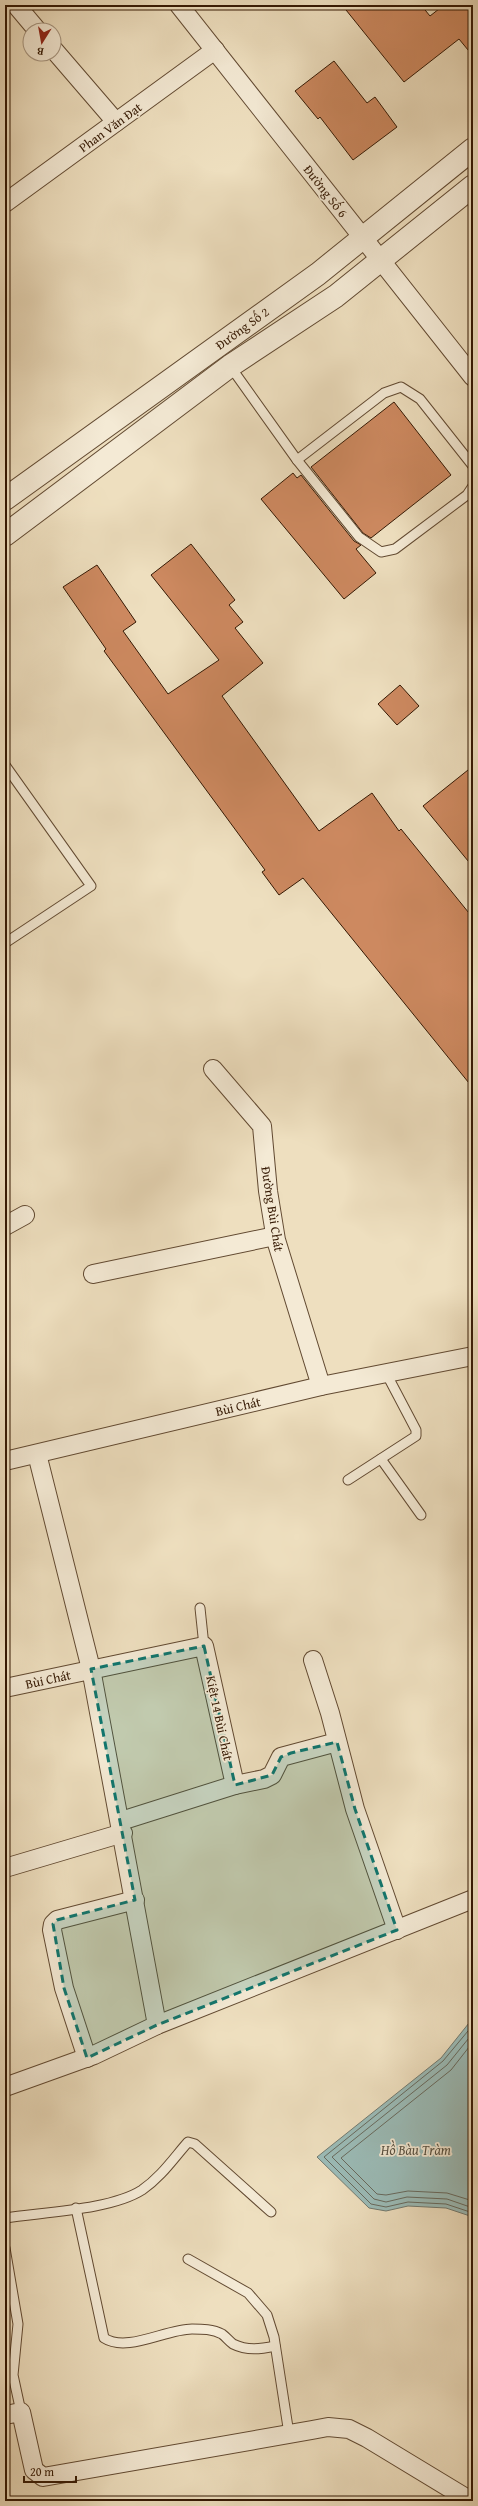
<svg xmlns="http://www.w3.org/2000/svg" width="478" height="2506" font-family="'Gentium Book Plus',serif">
<rect width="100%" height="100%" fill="#eedfbf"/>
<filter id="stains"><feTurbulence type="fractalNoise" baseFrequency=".005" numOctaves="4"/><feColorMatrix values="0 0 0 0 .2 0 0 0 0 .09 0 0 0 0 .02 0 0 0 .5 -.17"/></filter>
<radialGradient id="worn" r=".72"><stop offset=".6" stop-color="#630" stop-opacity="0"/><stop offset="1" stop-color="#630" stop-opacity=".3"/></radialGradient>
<!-- water -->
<path fill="#9bbcb8" stroke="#727a70" d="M473,2018V2217L446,2208L408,2206L386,2211L369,2208L317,2157L441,2058Z"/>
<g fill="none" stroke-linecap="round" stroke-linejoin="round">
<!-- shore -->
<g stroke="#686a5e" stroke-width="1">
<path d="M473,2025L443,2061L324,2157L371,2204L386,2207L408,2202L446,2204L473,2213"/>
<path d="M473,2033L447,2065L332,2157L374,2199L386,2202L407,2197L447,2199L473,2208"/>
<path d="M473,2042L451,2070L341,2158L377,2194L386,2195L408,2191L447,2193L473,2201"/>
</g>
</g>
<!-- building -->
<g fill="#cd8960" stroke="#341803">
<path d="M342,5H421L430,16L444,5H473V56L459,39L404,82Z"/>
<path d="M334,61L367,103L375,97L397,127L353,160L320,117L318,119L295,91Z"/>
<path d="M394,402L451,475L371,538L363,533L311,467Z"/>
<path d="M293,473L297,478L301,475L354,541L361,545L356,549L376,573L344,599L261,499Z"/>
<path d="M191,544L235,600L229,605L243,622L235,628L263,663L222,696L319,831L372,793L399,831L401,829L473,918V1088L303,878L279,895L262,872L265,870L104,651L106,649L63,587L97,565L136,622L123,631L168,694L219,660L151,575Z"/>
<path d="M400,685L419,706L397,725L378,704Z"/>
<path d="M473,766V867L423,806Z"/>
</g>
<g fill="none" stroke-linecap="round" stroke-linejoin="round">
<defs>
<g id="service">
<path d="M230,366L297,460L359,537L381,552L395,549L467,495L473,486"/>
<path d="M297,460L384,393L401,387L420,399L473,466"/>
<path d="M5,765L91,886L5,943"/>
<path d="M381,1459L421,1515"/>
<path d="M348,1480L416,1436V1430L386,1373"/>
<path d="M200,1608L204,1646"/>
<path d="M76,2208L104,2338C127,2353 166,2329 192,2329C202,2329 213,2329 222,2334C226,2337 229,2341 233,2344C247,2351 261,2349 275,2346"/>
<path d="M5,2218C43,2212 111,2210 142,2190C161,2177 173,2159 188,2142L195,2144L271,2212"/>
<path d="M5,2248L18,2324L13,2375L21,2412"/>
<path d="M188,2259L248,2293L267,2315L274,2337L289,2434"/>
</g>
<g id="minor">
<path d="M16,5L37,30"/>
<path d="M179,5L473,377"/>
<path d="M54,50L116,122"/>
<path d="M5,203L215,50"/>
<path d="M213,1069L262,1126L268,1191L276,1240L321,1386"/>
<path d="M5,1226L25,1215"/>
<path d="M93,1274L275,1236"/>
<path d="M37,1454L91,1669L157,2025"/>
<path d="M5,1461L321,1386L473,1356"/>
<path d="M313,1660L330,1713L355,1809L397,1930"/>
<path d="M5,1688L204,1646L235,1785L121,1821"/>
<path d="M235,1785L264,1779L272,1775L281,1757L337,1742"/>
<path d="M5,1868L123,1833"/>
<path d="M87,2058L64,1988L52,1930L53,1924L57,1920L135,1900"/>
<path d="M5,2087L94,2055L157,2025L473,1899"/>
<path d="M5,2415L21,2412L34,2470L43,2477L312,2430L328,2427L349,2429L367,2438L471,2501"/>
</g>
<g id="tertiary">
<path d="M5,499L318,274L473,149"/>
<path d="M5,535L230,366L336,296L473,186"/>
</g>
</defs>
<!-- service casing -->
<use href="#service" stroke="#624a32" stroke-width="11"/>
<!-- minor casing -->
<use href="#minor" stroke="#624a32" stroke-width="20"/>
<!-- tertiary casing -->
<use href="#tertiary" stroke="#624a32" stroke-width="24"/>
<!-- service -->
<use href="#service" stroke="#f4ead5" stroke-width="9"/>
<!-- minor -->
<use href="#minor" stroke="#f4ead5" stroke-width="18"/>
<!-- tertiary -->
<use href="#tertiary" stroke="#f4ead5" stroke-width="22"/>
</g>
<!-- marked area -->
<path fill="#0f766e" fill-opacity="0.2" stroke="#0f766e" stroke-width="3" stroke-dasharray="8 5" stroke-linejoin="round" d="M204,1646L235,1785L272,1775L281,1757L291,1753L337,1742L355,1809L397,1930L157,2025L87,2058L64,1988L53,1924L57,1920L135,1900L91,1669Z"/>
<g text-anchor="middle" stroke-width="3.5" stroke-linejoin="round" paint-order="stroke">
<!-- street labels -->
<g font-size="13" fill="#341803" stroke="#f4ead5">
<text transform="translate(110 127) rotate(-36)" y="5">Phan Văn Đạt</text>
<text transform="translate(326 191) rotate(52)" y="5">Đường Số 6</text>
<text transform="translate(242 328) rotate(-36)" y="5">Đường Số 2</text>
<text transform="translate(273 1209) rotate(81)" y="5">Đường Bùi Chát</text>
<text transform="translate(238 1406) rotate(-13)" y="5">Bùi Chát</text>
<text transform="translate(48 1679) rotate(-12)" y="5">Bùi Chát</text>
<text transform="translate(220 1718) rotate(78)" y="5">Kiệt 14 Bùi Chát</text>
</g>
<!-- water labels -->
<g font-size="14" font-style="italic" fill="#585142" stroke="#f4ead5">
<text x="416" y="2155">Hồ Bàu Tràm</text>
</g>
</g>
<!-- margin -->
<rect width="478" height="2506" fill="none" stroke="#eedfbf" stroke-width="20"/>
<rect x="6" y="6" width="466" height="2494" fill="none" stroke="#341803" stroke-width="2"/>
<rect x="10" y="10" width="458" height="2486" fill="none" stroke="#341803"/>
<!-- north arrow -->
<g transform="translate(42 42) rotate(191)"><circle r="19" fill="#f4ead5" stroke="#a79681"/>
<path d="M0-3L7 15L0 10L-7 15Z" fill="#8f2418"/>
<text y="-6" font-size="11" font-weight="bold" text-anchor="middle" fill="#341803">B</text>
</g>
<!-- scale -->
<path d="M24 2476v6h52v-6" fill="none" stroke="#341803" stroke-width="2"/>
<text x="30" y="2476" font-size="12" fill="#341803" stroke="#f4ead5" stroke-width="3" paint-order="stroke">20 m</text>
<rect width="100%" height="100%" filter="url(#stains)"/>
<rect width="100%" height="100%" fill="url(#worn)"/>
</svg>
